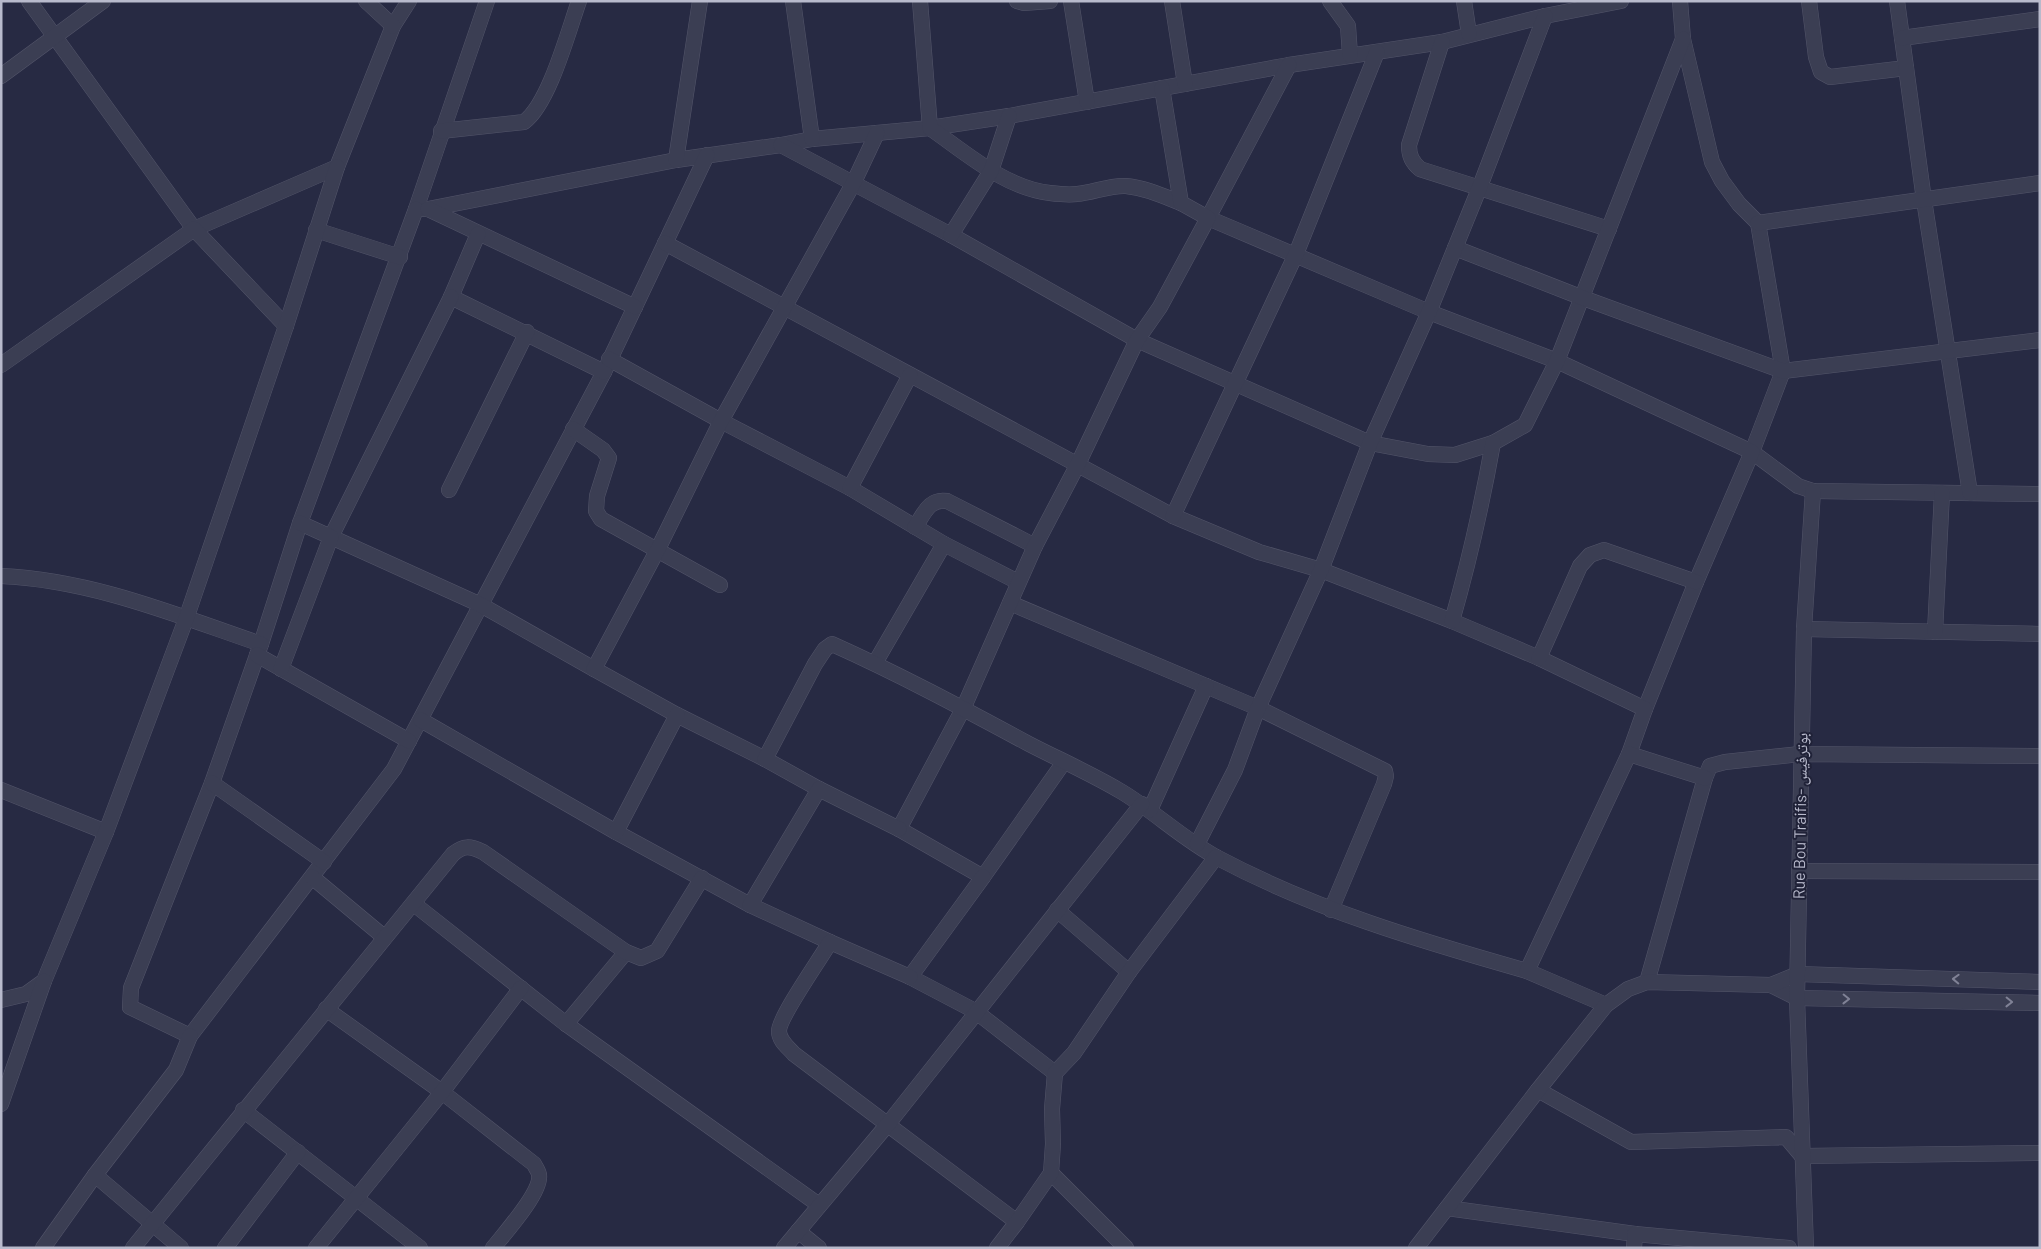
<svg xmlns="http://www.w3.org/2000/svg" width="2041" height="1249" font-family="Barlow,'Noto Naskh Arabic',sans-serif">
<rect width="100%" height="100%" fill="#272a43"/>
<g fill="none" stroke-linecap="round" stroke-linejoin="round">
<defs>
<g id="street">
<path d="M29,1L194,229L337,167L393,26L409,1"/>
<path d="M366,1L393,26"/>
<path d="M487,1L416,209H428L676,160L781,145L812,139L930,128L1009,116L1289,65L1442,42L1545,16L1621,1"/>
<path d="M793,1L812,139"/>
<path d="M920,1L930,128C966,153 1005,188 1050,193C1058,194 1069,195 1077,194C1093,193 1109,185 1126,186C1146,188 1163,196 1181,203"/>
<path d="M1017,1L1024,3L1050,1"/>
<path d="M1071,1L1087,102"/>
<path d="M1172,1L1185,84"/>
<path d="M1330,1L1348,26L1350,55"/>
<path d="M1464,1L1469,34"/>
<path d="M1680,1L1683,39L1712,162L1722,181L1739,204L1758,223L1783,371L1752,452L1798,486L1813,491L2040,494"/>
<path d="M1809,1L1816,57L1821,72L1830,77L1906,68"/>
<path d="M1897,1L1924,200L1970,493"/>
<path d="M1902,38L2040,19"/>
<path d="M1442,42L1409,145C1409,156 1412,162 1420,169L1609,229"/>
<path d="M1289,65L1208,218L1429,312L1557,361L1752,452L1696,582L1645,709"/>
<path d="M1,76L103,1"/>
<path d="M441,131L524,122C549,104 568,32 579,1"/>
<path d="M781,145L951,235L1137,340L1370,443L1428,454L1455,455L1493,443L1525,425L1557,361L1683,39"/>
<path d="M676,160L700,1"/>
<path d="M416,209L300,523L261,644L212,783L131,988L130,1007L190,1036L394,769L604,372L707,155"/>
<path d="M428,209L635,307"/>
<path d="M1758,223L2040,183"/>
<path d="M316,230L400,257"/>
<path d="M478,234L451,297L604,372"/>
<path d="M951,235L991,171L1009,116"/>
<path d="M665,243L1173,516L1259,552L1321,570L1452,621L1539,658L1645,709L1629,754"/>
<path d="M1455,248L1583,298L1783,371L2040,340"/>
<path d="M451,297L331,537L481,605L594,669"/>
<path d="M609,359L721,421L850,488L944,544"/>
<path d="M1,365L194,229L286,326"/>
<path d="M573,429L603,450L609,458L597,496L596,511L601,519L720,585"/>
<path d="M850,488L910,375"/>
<path d="M449,490L527,332"/>
<path d="M1173,516L1296,254L1377,52"/>
<path d="M915,527C924,514 929,498 947,501L1035,546"/>
<path d="M1,576C92,580 176,615 261,644"/>
<path d="M1010,603L1258,708L1385,771L1386,776L1384,784L1331,910"/>
<path d="M1452,621C1469,562 1482,504 1493,443"/>
<path d="M1804,629L2040,634"/>
<path d="M1935,632L1942,493"/>
<path d="M257,655L409,741"/>
<path d="M1539,658L1580,566L1590,555L1604,550L1696,582"/>
<path d="M875,663L944,544L1018,582"/>
<path d="M281,669L331,537L300,523"/>
<path d="M421,720L616,832L750,905"/>
<path d="M765,759L677,715L594,669L658,549L721,421L853,184L877,133"/>
<path d="M1064,762L983,877L899,829L963,709L1035,546L1078,464L1137,340L1160,307L1208,218L1181,203L1162,88"/>
<path d="M212,783L324,862"/>
<path d="M819,789L765,759L815,664L825,649L832,644C899,674 964,709 1029,744C1060,760 1092,774 1122,792C1155,812 1184,840 1218,858C1316,910 1421,941 1527,971"/>
<path d="M1,790L106,832"/>
<path d="M1150,810L1206,686"/>
<path d="M616,832L677,715"/>
<path d="M1197,844L1235,770L1258,708L1321,570L1370,443L1429,312L1479,189L1545,16"/>
<path d="M1799,871L2040,872"/>
<path d="M312,877L384,937"/>
<path d="M983,877L910,977L975,1011L1055,1073"/>
<path d="M414,904L566,1024L819,1205"/>
<path d="M1057,910L1129,972"/>
<path d="M830,942L750,905L819,789L899,829"/>
<path d="M910,977L830,942C821,958 779,1017 779,1031C779,1041 788,1047 794,1054L1017,1222"/>
<path d="M1647,982L1705,778L1710,766L1725,762L1800,754L2040,756"/>
<path d="M1771,985L1797,998L2040,1003"/>
<path d="M1,1000L26,994L44,981L106,832L186,619L286,326L337,167"/>
<path d="M1606,1005L1527,971L1629,754L1705,778"/>
<path d="M326,1009L442,1092L534,1164C536,1168 539,1172 539,1175C542,1192 504,1234 493,1248"/>
<path d="M566,1024L626,952"/>
<path d="M1538,1090L1631,1142L1786,1137L1802,1156"/>
<path d="M1,1104L44,981"/>
<path d="M243,1110L420,1248"/>
<path d="M1802,1156L2040,1153"/>
<path d="M1051,1173L1126,1248"/>
<path d="M95,1175L181,1248"/>
<path d="M1447,1208L1635,1234"/>
<path d="M798,1231L819,1248"/>
<path d="M43,1248L95,1175L176,1070L190,1036"/>
<path d="M133,1248L453,854C464,845 470,846 483,852L626,952L641,958L657,951L702,878"/>
<path d="M225,1248L298,1152"/>
<path d="M316,1248L442,1092L521,988"/>
<path d="M784,1248L888,1124L1142,804"/>
<path d="M997,1248L1017,1222L1051,1173L1053,1144L1052,1109L1055,1073L1074,1053L1129,972L1216,857"/>
<path d="M1416,1248L1538,1090L1606,1005L1628,989L1647,982L1771,985L1798,974L2040,982"/>
<path d="M1634,1248L1635,1234L1789,1248"/>
<path d="M1806,1248L1797,998L1804,629L1813,491"/>
</g>
</defs>
<!-- street casing -->
<use href="#street" stroke="#53556a" stroke-width="16"/>
<!-- street -->
<use href="#street" stroke="#3b3e53" stroke-width="15"/>
</g>
<!-- one-way arrows -->
<defs><path id="oneway-chevron" d="M-2-3.5L2.5 0L-2 3.5" fill="none" stroke-width="1.6" stroke-linecap="round" stroke-linejoin="round" transform="scale(1.25)"/></defs>
<g stroke="#808296">
<use href="#oneway-chevron" transform="translate(1956 979) rotate(-178)"/>
<use href="#oneway-chevron" transform="translate(1846 999) rotate(1)"/>
<use href="#oneway-chevron" transform="translate(2009 1002) rotate(1)"/>
</g>
<g text-anchor="middle" stroke-width="4" stroke-linejoin="round" paint-order="stroke">
<!-- street labels -->
<g font-size="16" fill="#b8bacc" stroke="#202238">
<text transform="translate(1800 816) rotate(-89)" y="6">Rue Bou Traifis- بوترفيس</text>
</g>
</g>
<!-- border -->
<rect width="2041" height="1249" fill="none" stroke="#b8bacc" stroke-width="5"/>
</svg>
